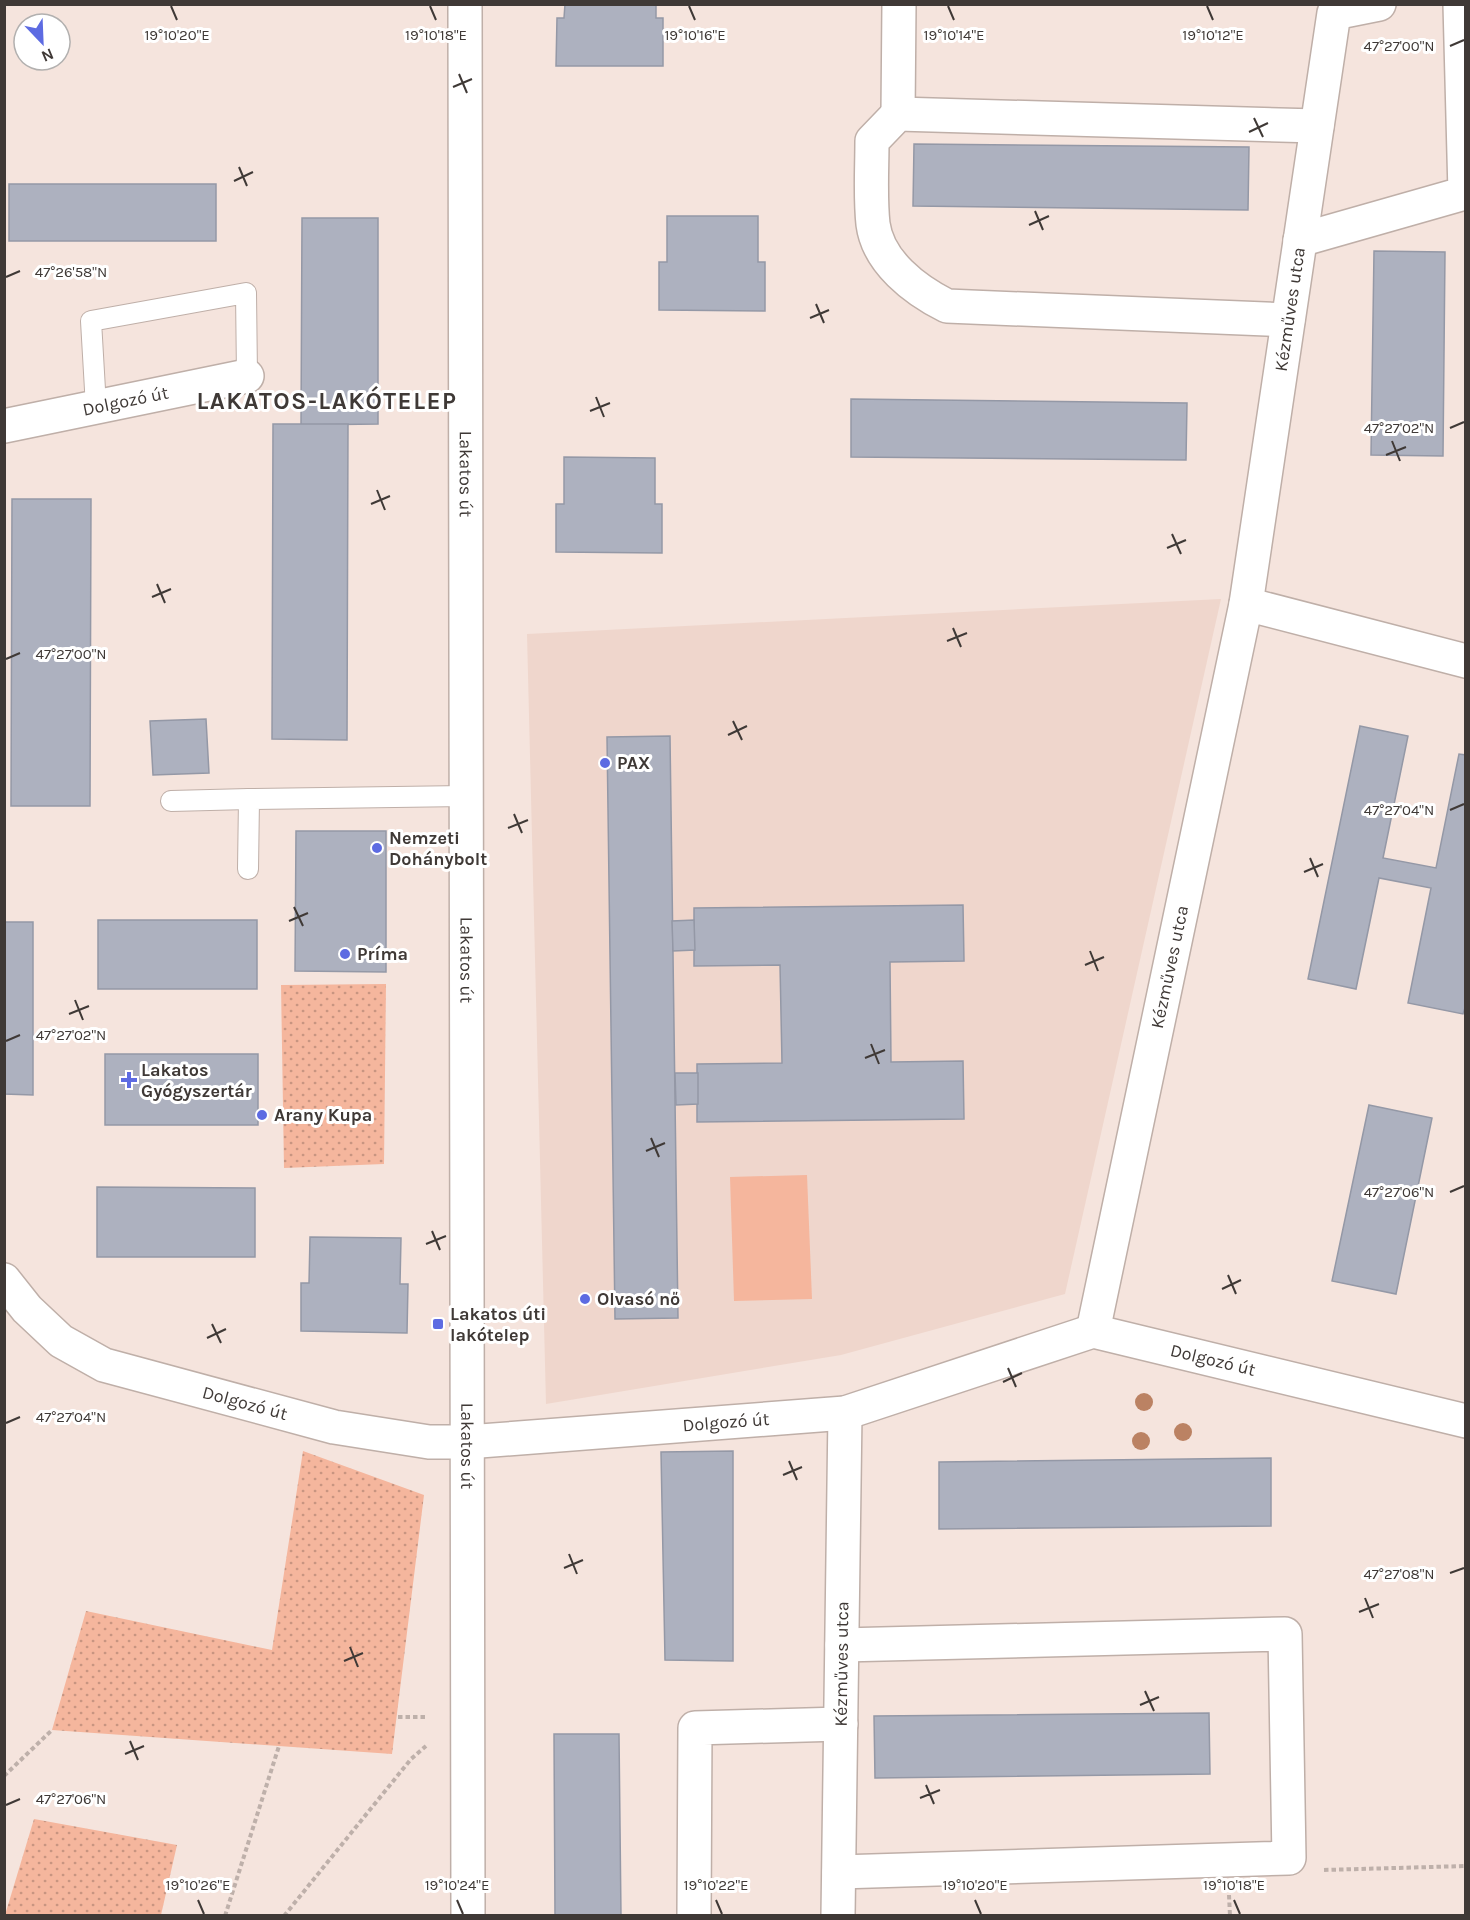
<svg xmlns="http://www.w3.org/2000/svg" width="1470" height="1920" font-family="Karla,sans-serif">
<defs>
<pattern id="park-dots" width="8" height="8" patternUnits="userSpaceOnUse" patternTransform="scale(1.5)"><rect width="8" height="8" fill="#f5b69d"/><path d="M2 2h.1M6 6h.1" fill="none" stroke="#c89581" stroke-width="1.8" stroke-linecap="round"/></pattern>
</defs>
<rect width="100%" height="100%" fill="#f5e4dd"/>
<!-- built -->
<path fill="#efd6cc" d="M1221,599L1065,1294L841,1355L546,1404L527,634Z"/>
<!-- grass -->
<path fill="#f5b69d" d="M807,1175L812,1299L734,1301L730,1177Z"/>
<!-- park -->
<g fill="url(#park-dots)">
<path d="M386,984L384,1164L284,1168L281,985Z"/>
<path d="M303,1451L424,1495L392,1754L52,1730L86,1611L272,1650Z"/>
<path d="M34,1819L177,1845L161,1915H5Z"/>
</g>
<!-- building -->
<g fill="#adb1bf" stroke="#9498a6" stroke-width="1.5">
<path d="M565,4H656V18H663V66H556L557,18H564Z"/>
<path d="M914,144L1249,147L1248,210L913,206Z"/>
<rect x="9" y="184" width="207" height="57"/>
<path d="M667,216H758V262H765V311L659,310V262H667Z"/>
<path d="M302,218H378V424L301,425Z"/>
<path d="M1374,251L1445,252L1443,456L1371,455Z"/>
<path d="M851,399L1187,403L1186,460L851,457Z"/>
<path d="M273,424H348L347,740L272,739Z"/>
<path d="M564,457L655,458V504H662V553L556,552V504H564Z"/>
<path d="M12,499H91L90,806H11Z"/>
<path d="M206,719L209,773L153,775L150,721Z"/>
<path d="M1360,726L1408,736L1383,858L1436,868L1459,754L1466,755V1005L1463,1014L1408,1003L1431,888L1379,878L1356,989L1308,979Z"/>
<path d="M670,736L678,1318L615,1319L607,737Z"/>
<path d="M296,831H386V972L295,971Z"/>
<path d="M963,905L964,961L890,962L891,1062L963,1061L964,1119L697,1122V1064L782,1063L780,965L694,966V908Z"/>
<rect x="98" y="920" width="159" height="69"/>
<path d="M694,920L695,950L673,951L672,921Z"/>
<path d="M4,922H33V1095L4,1094Z"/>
<rect x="105" y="1054" width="153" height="71"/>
<path d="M675,1073H698V1104L676,1105Z"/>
<path d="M1369,1105L1432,1118L1396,1294L1332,1281Z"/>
<path d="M97,1187L255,1188V1257H97Z"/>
<path d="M310,1237L401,1238L400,1284H408L407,1333L301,1331V1283H309Z"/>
<path d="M733,1451V1661L665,1660L661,1452Z"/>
<path d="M1271,1458V1526L939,1529V1462Z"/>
<path d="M1209,1713L1210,1774L875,1778L874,1716Z"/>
<path d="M554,1734H619L621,1916H555Z"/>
</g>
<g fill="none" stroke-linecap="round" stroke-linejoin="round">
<defs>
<g id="service">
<path d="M96,407L91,321L246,293L247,376"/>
<path d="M171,801L249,799"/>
<path d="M248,869L249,799L465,796"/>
</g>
<g id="minor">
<path d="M898,114L899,4"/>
<path d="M1300,240L1465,193L1460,4"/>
<path d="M1288,320L947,306C915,290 878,262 873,224C870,197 872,168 872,141L898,114L1317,126"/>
<path id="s1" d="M4,426L247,376"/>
<path id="s2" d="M1246,604L1334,13L1379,4"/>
<path id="s3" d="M4,1280L27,1309L61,1341L104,1365L334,1427L429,1442H467L845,1413L1093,1331L1466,1421"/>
<path id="s4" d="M1093,1331L1246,604L1466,661"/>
<path d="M839,1872L1289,1858L1285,1634L842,1645"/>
<path d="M694,1916L695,1728L841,1724"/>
<path id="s5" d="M838,1916L845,1413"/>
</g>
<g id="tertiary">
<path id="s6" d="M465,4L468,1916"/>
</g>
</defs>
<!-- service casing -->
<use href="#service" stroke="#bfafa8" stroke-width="22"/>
<!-- minor casing -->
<use href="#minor" stroke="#bfafa8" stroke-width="36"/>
<!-- tertiary casing -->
<use href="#tertiary" stroke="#bfafa8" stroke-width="36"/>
<!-- path -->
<g stroke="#beb0aa" stroke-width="4" stroke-dasharray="4.5 3" stroke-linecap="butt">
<path d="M398,1717H427"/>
<path d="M4,1776L52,1730"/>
<path d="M1324,1870L1466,1866"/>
<path d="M1229,1895L1230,1916"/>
<path d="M225,1916L279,1746"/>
<path d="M284,1916L411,1759L426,1746"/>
</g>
<!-- service -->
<use href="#service" stroke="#fff" stroke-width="20"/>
<!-- minor -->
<use href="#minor" stroke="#fff" stroke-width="33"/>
<!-- tertiary -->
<use href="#tertiary" stroke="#fff" stroke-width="33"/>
</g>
<!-- trees -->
<g fill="#bb8263">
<circle cx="1144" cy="1402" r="9"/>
<circle cx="1183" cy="1432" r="9"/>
<circle cx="1141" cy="1441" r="9"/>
</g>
<!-- ticks -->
<path fill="none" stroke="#3f3936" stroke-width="2" d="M171,6L177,20M430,6L436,20M689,6L695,20M948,6L954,20M1207,6L1213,20M1450,46L1464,40M459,74L467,93M453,87L472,79M1254,118L1263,137M1249,132L1268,123M239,167L247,186M234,181L253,172M1035,211L1043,230M1029,225L1049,216M6,277L20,271M816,304L824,323M810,318L829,310M596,397L604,417M590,411L610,403M1450,428L1464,422M1392,441L1400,461M1386,455L1406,447M377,490L385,510M371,504L390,496M1172,534L1181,554M1167,548L1186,540M157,584L165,603M152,597L171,589M953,628L961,647M947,641L967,633M6,659L20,653M733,721L742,740M728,735L747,726M1450,810L1464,804M514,814L522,833M508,828L528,820M1310,858L1318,877M1304,872L1323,864M294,907L303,926M289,921L308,913M1090,951L1098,971M1085,965L1104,957M75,1000L83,1020M69,1014L89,1006M6,1041L20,1035M871,1044L879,1064M865,1058L885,1050M651,1138L659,1157M646,1151L665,1143M1450,1192L1464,1186M432,1231L440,1250M426,1244L446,1236M1228,1275L1236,1294M1222,1289L1241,1280M212,1324L221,1343M207,1338L226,1329M1008,1368L1016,1387M1003,1382L1022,1373M6,1423L20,1417M789,1461L797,1480M783,1475L802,1467M569,1554L577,1574M564,1568L583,1560M1450,1573L1464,1568M1365,1598L1373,1618M1359,1612L1379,1604M350,1647L358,1667M344,1661L363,1653M1145,1691L1154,1711M1140,1705L1159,1697M130,1741L138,1760M125,1754L144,1746M926,1785L934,1804M920,1798L940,1790M6,1805L20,1799M198,1900L204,1914M457,1900L463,1914M716,1900L722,1914M975,1900L981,1914M1234,1900L1240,1914"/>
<!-- markers -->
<g fill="#5d6be2" stroke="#fff" stroke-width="2">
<circle cx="605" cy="763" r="6"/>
<circle cx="377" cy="848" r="6"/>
<circle cx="345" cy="954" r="6"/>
<path d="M126 1071h6v6h6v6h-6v6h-6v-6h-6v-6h6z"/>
<circle cx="262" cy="1115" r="6"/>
<circle cx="585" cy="1299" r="6"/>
<rect x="432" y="1318" width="12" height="12" rx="3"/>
</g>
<g text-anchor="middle" stroke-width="6" stroke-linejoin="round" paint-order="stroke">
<!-- street labels -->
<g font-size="18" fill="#3f3936" stroke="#fff">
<text dy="6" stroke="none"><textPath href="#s2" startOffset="298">Kézműves utca</textPath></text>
<text dy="6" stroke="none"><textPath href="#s1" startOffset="124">Dolgozó út</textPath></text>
<text dy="6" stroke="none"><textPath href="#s6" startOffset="470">Lakatos út</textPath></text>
<text dy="6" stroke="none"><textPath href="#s6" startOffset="956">Lakatos út</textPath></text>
<text dy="6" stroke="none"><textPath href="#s4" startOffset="372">Kézműves utca</textPath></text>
<text dy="6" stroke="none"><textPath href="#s3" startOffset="1269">Dolgozó út</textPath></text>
<text dy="6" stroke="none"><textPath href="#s3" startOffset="279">Dolgozó út</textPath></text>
<text dy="6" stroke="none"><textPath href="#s3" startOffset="765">Dolgozó út</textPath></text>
<text dy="6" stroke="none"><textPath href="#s6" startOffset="1442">Lakatos út</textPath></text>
<text dy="6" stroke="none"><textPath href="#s5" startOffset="252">Kézműves utca</textPath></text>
</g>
<!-- poi labels -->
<g font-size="18" font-weight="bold" fill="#3f3936" stroke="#fff" text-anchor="start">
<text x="617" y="769">PAX</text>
<text x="389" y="844">Nemzeti<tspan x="389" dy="21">Dohánybolt</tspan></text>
<text x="357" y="960">Príma</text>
<text x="141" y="1076">Lakatos<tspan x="141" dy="21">Gyógyszertár</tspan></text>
<text x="274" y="1121">Arany Kupa</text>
<text x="597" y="1305">Olvasó nő</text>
<text x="450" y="1320">Lakatos úti<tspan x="450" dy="21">lakótelep</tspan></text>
</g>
<!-- district labels -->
<g font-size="24" font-weight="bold" letter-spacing="1.5" fill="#3f3936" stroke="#fff">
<text x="327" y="409">LAKATOS-LAKÓTELEP</text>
</g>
</g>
<g font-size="15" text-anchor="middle" fill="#3f3936" stroke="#fff" stroke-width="6" stroke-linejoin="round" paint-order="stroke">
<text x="177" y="40">19°10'20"E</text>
<text x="436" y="40">19°10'18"E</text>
<text x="695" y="40">19°10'16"E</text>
<text x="954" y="40">19°10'14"E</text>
<text x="1213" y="40">19°10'12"E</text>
<text x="1399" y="51">47°27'00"N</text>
<text x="71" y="277">47°26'58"N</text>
<text x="1399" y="433">47°27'02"N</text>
<text x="71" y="659">47°27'00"N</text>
<text x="1399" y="815">47°27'04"N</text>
<text x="71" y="1040">47°27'02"N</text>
<text x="1399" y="1197">47°27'06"N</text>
<text x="71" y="1422">47°27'04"N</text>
<text x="1399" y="1579">47°27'08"N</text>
<text x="71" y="1804">47°27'06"N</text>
<text x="198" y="1890">19°10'26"E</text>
<text x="457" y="1890">19°10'24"E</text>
<text x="716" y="1890">19°10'22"E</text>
<text x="975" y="1890">19°10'20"E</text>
<text x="1234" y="1890">19°10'18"E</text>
</g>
<!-- border -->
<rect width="1470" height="1920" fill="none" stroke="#3f3936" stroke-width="12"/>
<!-- north arrow -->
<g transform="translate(42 42) rotate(157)"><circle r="28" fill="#ffffff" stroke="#b2b0af" stroke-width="1.5"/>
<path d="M0-4.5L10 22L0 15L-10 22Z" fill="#5d6be2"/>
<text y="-9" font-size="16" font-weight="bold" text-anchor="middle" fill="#3f3936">N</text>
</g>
</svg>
